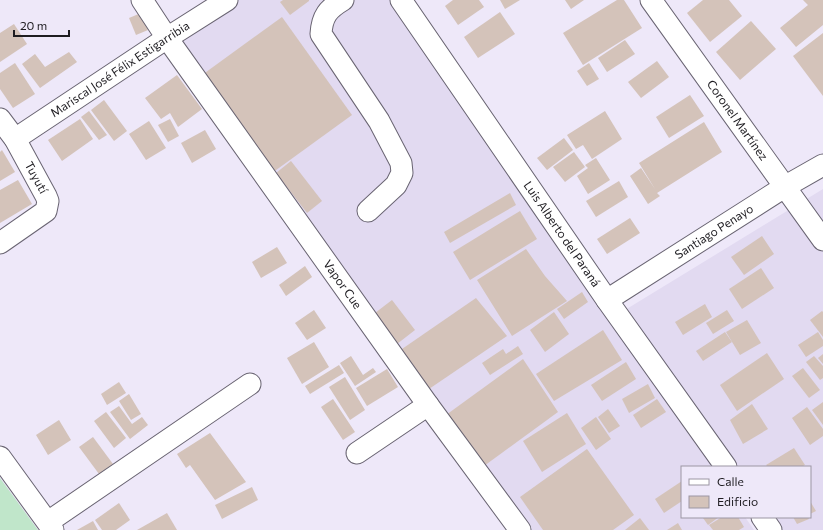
<svg xmlns="http://www.w3.org/2000/svg" width="823" height="530" font-family="Commissioner,sans-serif">
<rect width="100%" height="100%" fill="#eee8f9"/>
<!-- built -->
<g fill="#e2daf1">
<path d="M223,0H397L712,467H682V517H745L754,530H522L163,35Z"/>
<path d="M823,189V530H766L758,517H810V467H726L625,310Z"/>
</g>
<!-- green -->
<path fill="#c0e6ca" d="M0,478L38,530H0Z"/>
<!-- building -->
<g fill="#d4c3ba">
<path d="M283,0H309V1L290,15L280,2Z"/>
<path d="M453,0H479L484,7L458,25L445,6Z"/>
<path d="M500,0H520L505,9Z"/>
<path d="M565,0H584L571,9Z"/>
<path d="M617,0H624L642,28L583,65L563,33Z"/>
<path d="M703,0H729L742,16L710,42L687,13Z"/>
<path d="M803,0H823V25L796,47L780,28L808,5Z"/>
<path d="M500,12L515,34L478,58L464,37Z"/>
<path d="M141,13L148,30L136,35L129,18Z"/>
<path d="M282,17L352,115L272,173L202,75Z"/>
<path d="M751,21L776,49L740,80L716,52Z"/>
<path d="M14,24L27,44L0,62V33Z"/>
<path d="M823,33V96L793,56Z"/>
<path d="M625,40L635,54L607,72L598,58Z"/>
<path d="M69,52L77,62L40,88L22,64L35,54L45,67Z"/>
<path d="M657,61L669,77L641,98L628,82Z"/>
<path d="M15,63L35,94L13,108L0,89V73Z"/>
<path d="M589,63L599,79L587,86L577,71Z"/>
<path d="M177,75L202,109L178,127L170,113L161,119L145,98Z"/>
<path d="M690,95L704,116L669,138L656,117Z"/>
<path d="M104,100L127,131L114,141L91,110Z"/>
<path d="M89,111L107,135L99,140L81,117Z"/>
<path d="M605,111L622,139L592,159L583,145L576,149L567,135Z"/>
<path d="M80,119L93,139L62,161L48,140Z"/>
<path d="M170,119L179,136L168,142L158,125Z"/>
<path d="M149,121L166,148L146,160L129,134Z"/>
<path d="M704,122L722,152L657,193L660,196L648,204L630,176L641,168L655,189L639,163Z"/>
<path d="M205,130L216,149L192,163L181,143Z"/>
<path d="M564,138L573,150L547,170L537,158Z"/>
<path d="M2,150L15,172L0,181V152Z"/>
<path d="M574,152L585,167L565,182L553,167Z"/>
<path d="M596,158L610,180L588,194L577,176L588,168L585,165Z"/>
<path d="M291,161L322,201L307,213L276,173Z"/>
<path d="M18,180L32,204L0,223V190Z"/>
<path d="M619,181L628,197L596,217L586,201Z"/>
<path d="M510,193L516,205L450,243L444,232Z"/>
<path d="M520,211L537,239L470,280L453,252Z"/>
<path d="M630,218L640,233L607,254L597,239Z"/>
<path d="M762,236L774,254L744,275L731,257Z"/>
<path d="M277,247L287,263L261,278L252,262Z"/>
<path d="M526,249L545,276L567,301L512,336L477,280Z"/>
<path d="M305,266L312,277L286,296L279,285Z"/>
<path d="M761,268L774,288L742,309L729,289Z"/>
<path d="M582,292L588,302L564,319L557,309Z"/>
<path d="M476,298L507,336L429,389L402,349Z"/>
<path d="M392,300L415,330L397,344L375,313Z"/>
<path d="M705,304L712,317L683,335L675,322Z"/>
<path d="M314,310L326,328L307,340L295,323Z"/>
<path d="M727,310L734,321L713,334L706,323Z"/>
<path d="M822,311L823,312V337L810,320Z"/>
<path d="M554,312L569,334L545,352L530,330Z"/>
<path d="M747,320L761,343L740,355L726,332Z"/>
<path d="M603,330L622,360L554,401L536,374Z"/>
<path d="M725,332L732,342L703,361L696,351Z"/>
<path d="M818,332L823,340V346L806,357L798,345Z"/>
<path d="M314,342L329,367L302,384L287,358Z"/>
<path d="M518,346L523,354L490,375L482,363L503,349L506,354Z"/>
<path d="M767,353L784,379L737,411L720,385Z"/>
<path d="M823,354V364L818,358Z"/>
<path d="M351,356L363,375L373,368L376,372L355,386L340,363Z"/>
<path d="M814,356L823,366V378L820,380L806,362Z"/>
<path d="M523,359L558,412L484,466L446,415Z"/>
<path d="M626,362L636,379L602,401L591,385Z"/>
<path d="M339,365L344,373L310,394L305,386Z"/>
<path d="M803,368L820,390L809,398L792,376Z"/>
<path d="M387,369L398,387L367,406L356,388Z"/>
<path d="M345,377L365,410L350,420L329,387Z"/>
<path d="M119,382L126,393L107,405L101,394Z"/>
<path d="M648,384L655,398L629,413L622,399Z"/>
<path d="M129,394L141,414L131,420L119,401Z"/>
<path d="M333,399L355,432L343,440L321,407Z"/>
<path d="M657,399L666,412L641,428L633,415Z"/>
<path d="M823,402V425L812,410Z"/>
<path d="M752,404L768,429L743,444L730,420Z"/>
<path d="M119,406L132,424L142,417L148,425L130,439L110,412Z"/>
<path d="M807,407L823,429V436L810,445L792,418Z"/>
<path d="M608,409L620,426L609,433L598,417Z"/>
<path d="M106,412L126,438L114,448L94,421Z"/>
<path d="M567,413L586,444L542,472L523,441Z"/>
<path d="M596,417L611,439L596,450L581,428Z"/>
<path d="M59,420L71,440L48,455L36,435Z"/>
<path d="M210,433L246,482L215,500L190,465L186,468L177,454Z"/>
<path d="M93,437L113,464L99,474L79,447Z"/>
<path d="M794,448L805,465L801,467H768L766,465Z"/>
<path d="M587,449L634,515L613,530H543L520,497Z"/>
<path d="M682,481V501L664,513L655,499Z"/>
<path d="M252,487L258,500L222,519L215,505Z"/>
<path d="M810,501L816,511L810,514Z"/>
<path d="M119,503L130,520L116,530H102L95,520Z"/>
<path d="M167,513L177,530H137Z"/>
<path d="M705,517H719L708,525L703,518Z"/>
<path d="M722,517H738L744,527L739,530H713L709,525Z"/>
<path d="M793,517H808L809,519L797,524Z"/>
<path d="M640,518L649,530H625Z"/>
<path d="M93,521L98,530H77Z"/>
<path d="M678,523L682,530H667Z"/>
</g>
<g fill="none" stroke-linecap="round" stroke-linejoin="round">
<defs>
<g id="minor">
<path id="s1" d="M142,0L167,38L428,405L520,530"/>
<path d="M343,0C328,9 322,16 321,34L379,121L401,163L402,173L396,185L368,211"/>
<path id="s2" d="M401,0L607,300L726,467"/>
<path id="s3" d="M651,0L823,240"/>
<path id="s4" d="M0,119L15,139L46,196L48,201L46,211L0,243"/>
<path id="s5" d="M15,139L167,38L227,0"/>
<path id="s6" d="M607,300L786,186L823,165"/>
<path d="M357,453L428,405"/>
<path d="M0,457L53,530"/>
<path d="M762,517L771,530"/>
<path d="M48,522L250,384"/>
</g>
</defs>
<!-- minor casing -->
<use href="#minor" stroke="#696472" stroke-width="23"/>
<!-- minor -->
<use href="#minor" stroke="#fff" stroke-width="21"/>
</g>
<g text-anchor="middle" stroke-width="3" stroke-linejoin="round" paint-order="stroke">
<!-- street labels -->
<g font-size="12" fill="#1e1c21" stroke="#eee8f9">
<text dy="4" stroke="none"><textPath href="#s5" startOffset="126">Mariscal José Félix Estigarribia</textPath></text>
<text dy="4" stroke="none"><textPath href="#s3" startOffset="148">Coronel Martínez</textPath></text>
<text dy="4" stroke="none"><textPath href="#s4" startOffset="69">Tuyutí</textPath></text>
<text dy="4" stroke="none"><textPath href="#s6" startOffset="127">Santiago Penayo</textPath></text>
<text dy="4" stroke="none"><textPath href="#s2" startOffset="284">Luis Alberto del Paraná</textPath></text>
<text dy="4" stroke="none"><textPath href="#s1" startOffset="348">Vapor Cue</textPath></text>
</g>
</g>
<!-- legend -->
<rect x="681" y="466" width="130" height="52" fill="#eee8f9" stroke="#9b96a3"/>
<rect x="689" y="479" width="20" height="6" fill="#ffffff" stroke="#9b96a3"/>
<text x="717" y="486" font-size="12" fill="#1e1c21">Calle</text>
<rect x="689" y="496" width="20" height="12" fill="#d4c3ba" stroke="#9b96a3"/>
<text x="717" y="506" font-size="12" fill="#1e1c21">Edificio</text>
<!-- scale -->
<path d="M14 30v6h55v-6" fill="none" stroke="#1e1c21" stroke-width="2"/>
<text x="20" y="30" font-size="12" fill="#1e1c21" stroke="#eee8f9" stroke-width="3" paint-order="stroke">20 m</text>
</svg>
